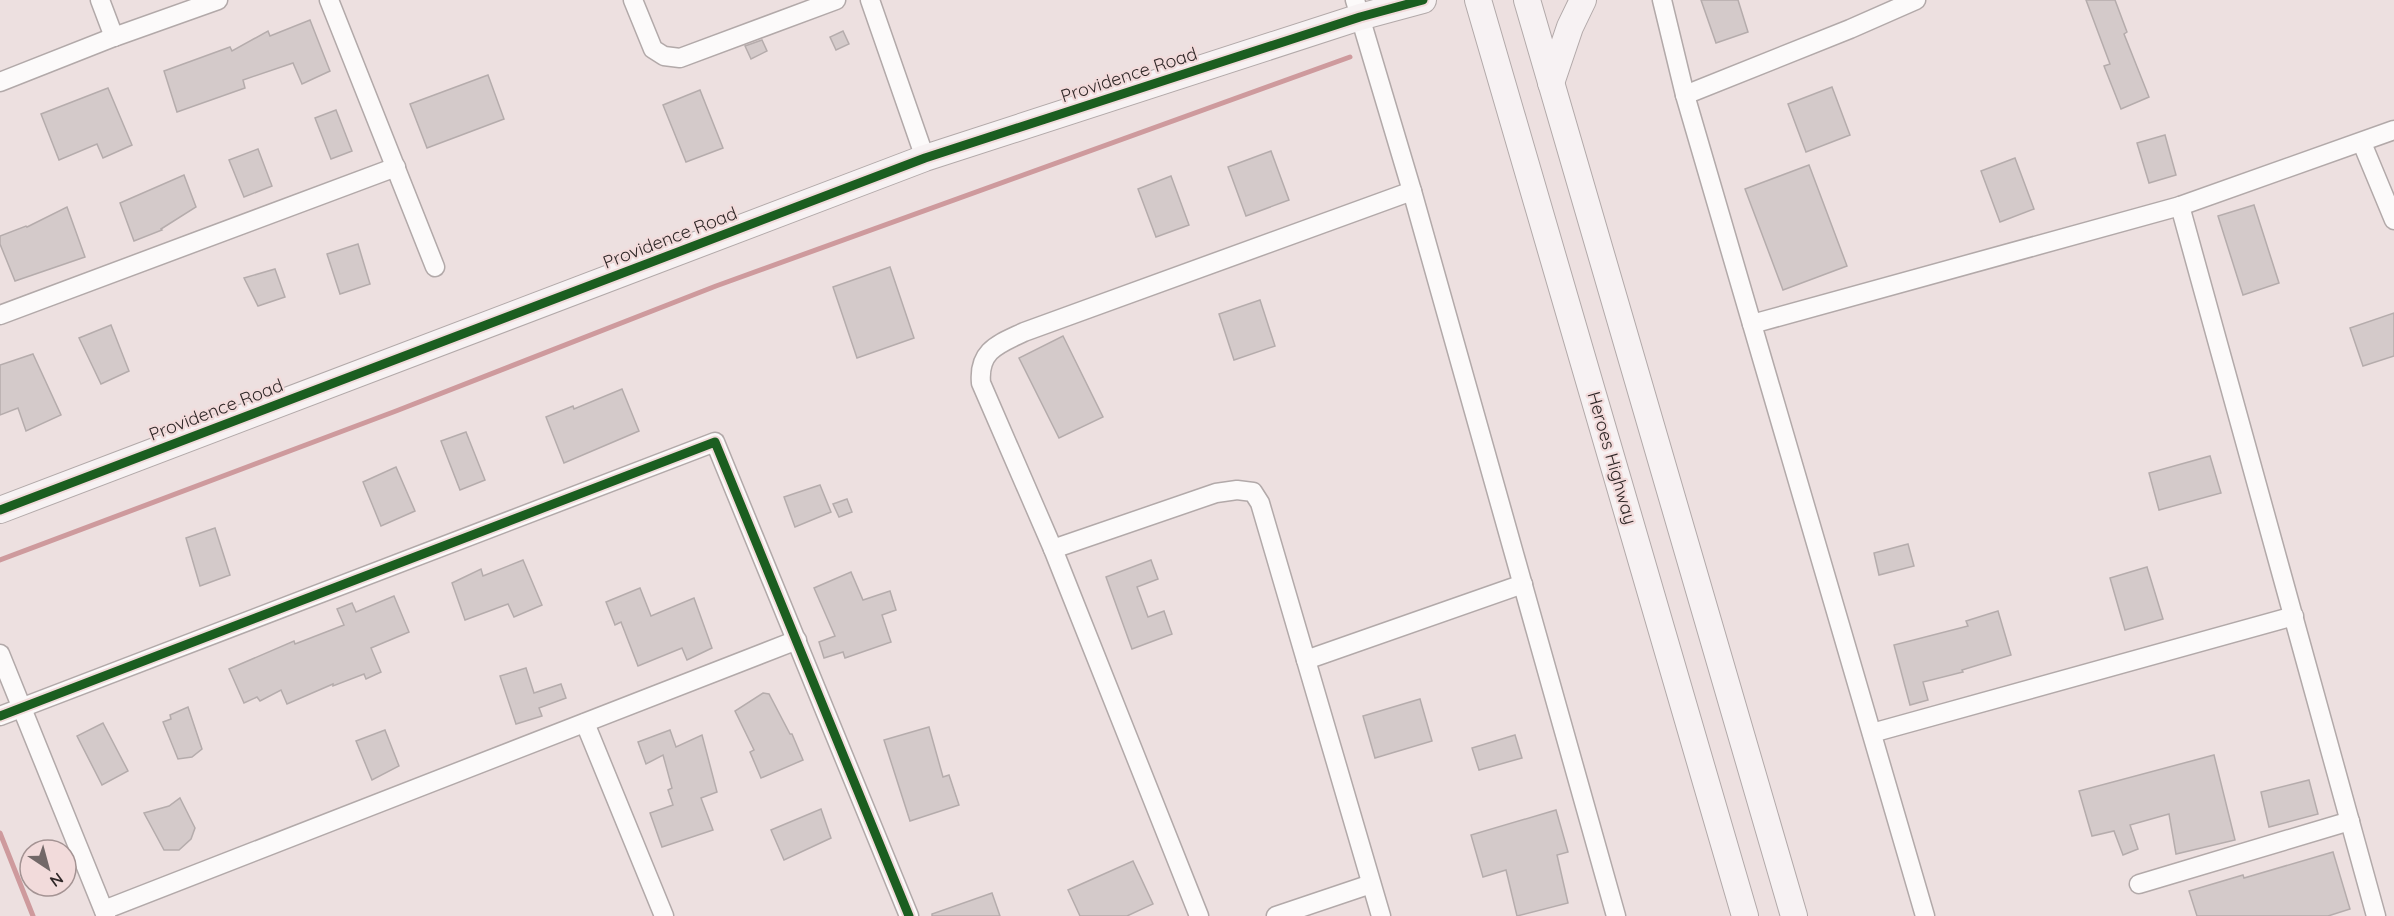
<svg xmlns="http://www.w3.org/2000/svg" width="2394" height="916" font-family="Quicksand,sans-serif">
<rect width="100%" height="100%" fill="#ede0e0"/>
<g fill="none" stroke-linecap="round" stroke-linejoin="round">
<!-- stream -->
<g stroke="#ce9a9d" stroke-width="5">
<path d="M0,560L396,411L716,286L1350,57"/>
<path d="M0,833L33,916"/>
</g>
</g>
<!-- building -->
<g fill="#d4caca" stroke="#b5acac" stroke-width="1.5">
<path d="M1701,0H1738L1748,32L1716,43Z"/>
<path d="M2086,0H2115L2127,32L2124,34L2149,97L2121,109L2104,66L2110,64Z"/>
<path d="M310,20L330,71L302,84L293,63L243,80L245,88L177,112L164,71L230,47L232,51L268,31L270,36Z"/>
<path d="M843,31L849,44L836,50L830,37Z"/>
<path d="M762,40L767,51L751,59L745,46Z"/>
<path d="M488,75L504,119L427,148L410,104Z"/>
<path d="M1832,87L1850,135L1806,152L1788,104Z"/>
<path d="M108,88L132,145L103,158L97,144L59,160L41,114Z"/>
<path d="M700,90L723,148L686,162L663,105Z"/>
<path d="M336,110L352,151L331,159L315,118Z"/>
<path d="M2165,135L2176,175L2149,183L2137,143Z"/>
<path d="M258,149L272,186L244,197L229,160Z"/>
<path d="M1271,151L1289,200L1246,216L1228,167Z"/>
<path d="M2015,158L2034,209L2000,222L1981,171Z"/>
<path d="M1809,165L1847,266L1783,290L1745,189Z"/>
<path d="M184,175L196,207L161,229L162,230L134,241L120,203Z"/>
<path d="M1171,176L1189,225L1156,237L1138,189Z"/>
<path d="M2254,205L2279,283L2243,295L2218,216Z"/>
<path d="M67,207L85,257L15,281L0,244V236L26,226L27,227Z"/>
<path d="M358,244L370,284L340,294L327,254Z"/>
<path d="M890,267L914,338L857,358L833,287Z"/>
<path d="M275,269L285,297L258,306L244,278Z"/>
<path d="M1260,300L1275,346L1234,360L1219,314Z"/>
<path d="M2394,313V356L2363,366L2350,328Z"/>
<path d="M111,325L129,371L101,384L79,338Z"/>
<path d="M1063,336L1103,417L1059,438L1019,358Z"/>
<path d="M33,354L61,415L26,431L18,408L0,415V365Z"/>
<path d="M622,389L639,431L564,463L546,417L573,406L574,409Z"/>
<path d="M466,432L485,480L460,490L441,441Z"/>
<path d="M2210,456L2221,493L2159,510L2149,473Z"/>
<path d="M396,467L415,511L381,526L363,482Z"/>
<path d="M820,485L831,512L795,527L784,497Z"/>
<path d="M847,499L852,512L839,517L833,504Z"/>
<path d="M215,528L230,575L200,586L186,538Z"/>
<path d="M1908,544L1914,566L1879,575L1874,553Z"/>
<path d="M523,560L542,605L514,617L508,604L465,620L452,583L481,569L483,576Z"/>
<path d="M1151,560L1158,579L1137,587L1148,617L1164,611L1172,634L1132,649L1106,577Z"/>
<path d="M2147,567L2163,619L2125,630L2110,578Z"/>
<path d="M851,572L863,600L890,591L896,610L882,615L891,642L845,658L843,652L824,658L819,642L835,636L814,588Z"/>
<path d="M640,588L651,616L694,598L712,648L687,660L682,648L638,666L621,622L615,625L606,602Z"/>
<path d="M394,596L409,632L371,648L381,672L366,679L364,674L333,686V684L287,704L281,690L260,701L257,697L244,703L229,669L294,641L295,644L344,625L337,609L352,603L356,612Z"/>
<path d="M1998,611L2011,655L1962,670L1963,672L1923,682L1928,700L1910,705L1894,645L1968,626L1966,621Z"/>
<path d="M526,668L534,693L561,684L566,698L539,708L542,716L516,724L500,676Z"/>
<path d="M763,693L769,694L790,734H792L803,760L761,778L750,752L754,750L735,711Z"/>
<path d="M1420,699L1432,741L1375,758L1363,716Z"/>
<path d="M188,707L202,749L192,757L178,759L163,722L171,719L170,715Z"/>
<path d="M103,723L128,771L102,785L77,736Z"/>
<path d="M929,727L943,777L949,775L959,805L910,821L884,740Z"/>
<path d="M385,730L399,766L372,780L356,741Z"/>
<path d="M670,730L676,747L702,735L717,792L701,798L713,830L662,847L650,813L673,805L668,790L672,788L663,755L646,764L638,742Z"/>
<path d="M1515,735L1522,758L1479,770L1472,748Z"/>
<path d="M2214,755L2235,840L2176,854L2169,814L2130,825L2138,849L2123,855L2114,831L2092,836L2079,791Z"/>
<path d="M2309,780L2318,814L2269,827L2261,792Z"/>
<path d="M180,798L195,828L191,839L179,850H164L144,813L169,806Z"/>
<path d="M821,809L831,838L784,860L771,830Z"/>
<path d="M1556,810L1568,852L1557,855L1568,903L1517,916L1506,870L1483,877L1471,835Z"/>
<path d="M2333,852L2350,909L2328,916H2197L2189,891L2243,875L2244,878Z"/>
<path d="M1133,861L1153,904L1127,916H1080L1068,890Z"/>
<path d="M992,893L1000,916H932V914Z"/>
</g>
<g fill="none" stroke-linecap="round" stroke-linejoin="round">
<defs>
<g id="street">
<path d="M100,0L114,37"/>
<path d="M329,0L435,267"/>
<path d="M633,0L653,49L664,56L680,58L836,0"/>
<path d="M870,0L925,158"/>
<path d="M1355,0L1412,191L1616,916"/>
<path d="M1662,0L1685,95L1925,916"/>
<path d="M0,82L114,37L218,0"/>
<path d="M1685,95L1850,29L1916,0"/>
<path d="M2362,143L2394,220"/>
<path d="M2180,206L2376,916"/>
<path d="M0,315L396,167"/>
<path d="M1752,324L2180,206L2394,130"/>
<path d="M1053,549L1216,493L1237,490L1253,492L1260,503L1381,916"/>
<path d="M0,654L106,916"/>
<path d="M1306,660L1523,584"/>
<path d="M0,716L715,442L909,916"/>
<path d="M585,723L664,916"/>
<path d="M1872,733L2294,616"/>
<path d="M2139,884L2350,821"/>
<path d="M104,910L797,640"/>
<path d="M1199,916L1053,549L981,383C978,350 999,344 1024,332L1412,191"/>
<path d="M1276,916L1371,884"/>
</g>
<g id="secondary">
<path d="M1478,0L1745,916"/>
<path d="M1527,0L1794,916"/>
<path d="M1551,83L1570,27L1583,0"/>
<path d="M0,510L925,158L1360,17L1423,0"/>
</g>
</defs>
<!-- street casing -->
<use href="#street" stroke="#b2a9a9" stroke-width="21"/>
<!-- secondary casing -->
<use href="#secondary" stroke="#b2a9a9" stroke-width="28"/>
<!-- street -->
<use href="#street" stroke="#fcfafa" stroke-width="18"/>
<!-- secondary -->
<use href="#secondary" stroke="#f7f2f3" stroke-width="26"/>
<defs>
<g id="cycleway">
<path d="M0,510L925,158L1360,17L1423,0"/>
<path d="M0,716L715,442L909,916"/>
</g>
</defs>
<!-- cycleway casing -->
<use href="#cycleway" stroke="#f2dbdb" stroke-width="13"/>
<!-- cycleway -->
<use href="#cycleway" stroke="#1b5e20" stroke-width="9"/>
</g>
<g text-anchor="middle" stroke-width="4.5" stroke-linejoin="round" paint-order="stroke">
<!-- street labels -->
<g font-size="18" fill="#2f2727" stroke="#f2dbdb">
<text transform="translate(1129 75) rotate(-18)" y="6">Providence Road</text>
<text transform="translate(670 238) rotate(-21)" y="6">Providence Road</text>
<text transform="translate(216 410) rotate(-21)" y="6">Providence Road</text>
<text transform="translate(1612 458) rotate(74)" y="6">Heroes Highway</text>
</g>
</g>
<!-- north arrow -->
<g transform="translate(48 868) rotate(144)"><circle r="28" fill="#f2dbdb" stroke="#a49393" stroke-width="1.5"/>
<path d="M0-4.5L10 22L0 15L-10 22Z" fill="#726868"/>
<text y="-9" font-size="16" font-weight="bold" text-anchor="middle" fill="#2f2727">N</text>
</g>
</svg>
